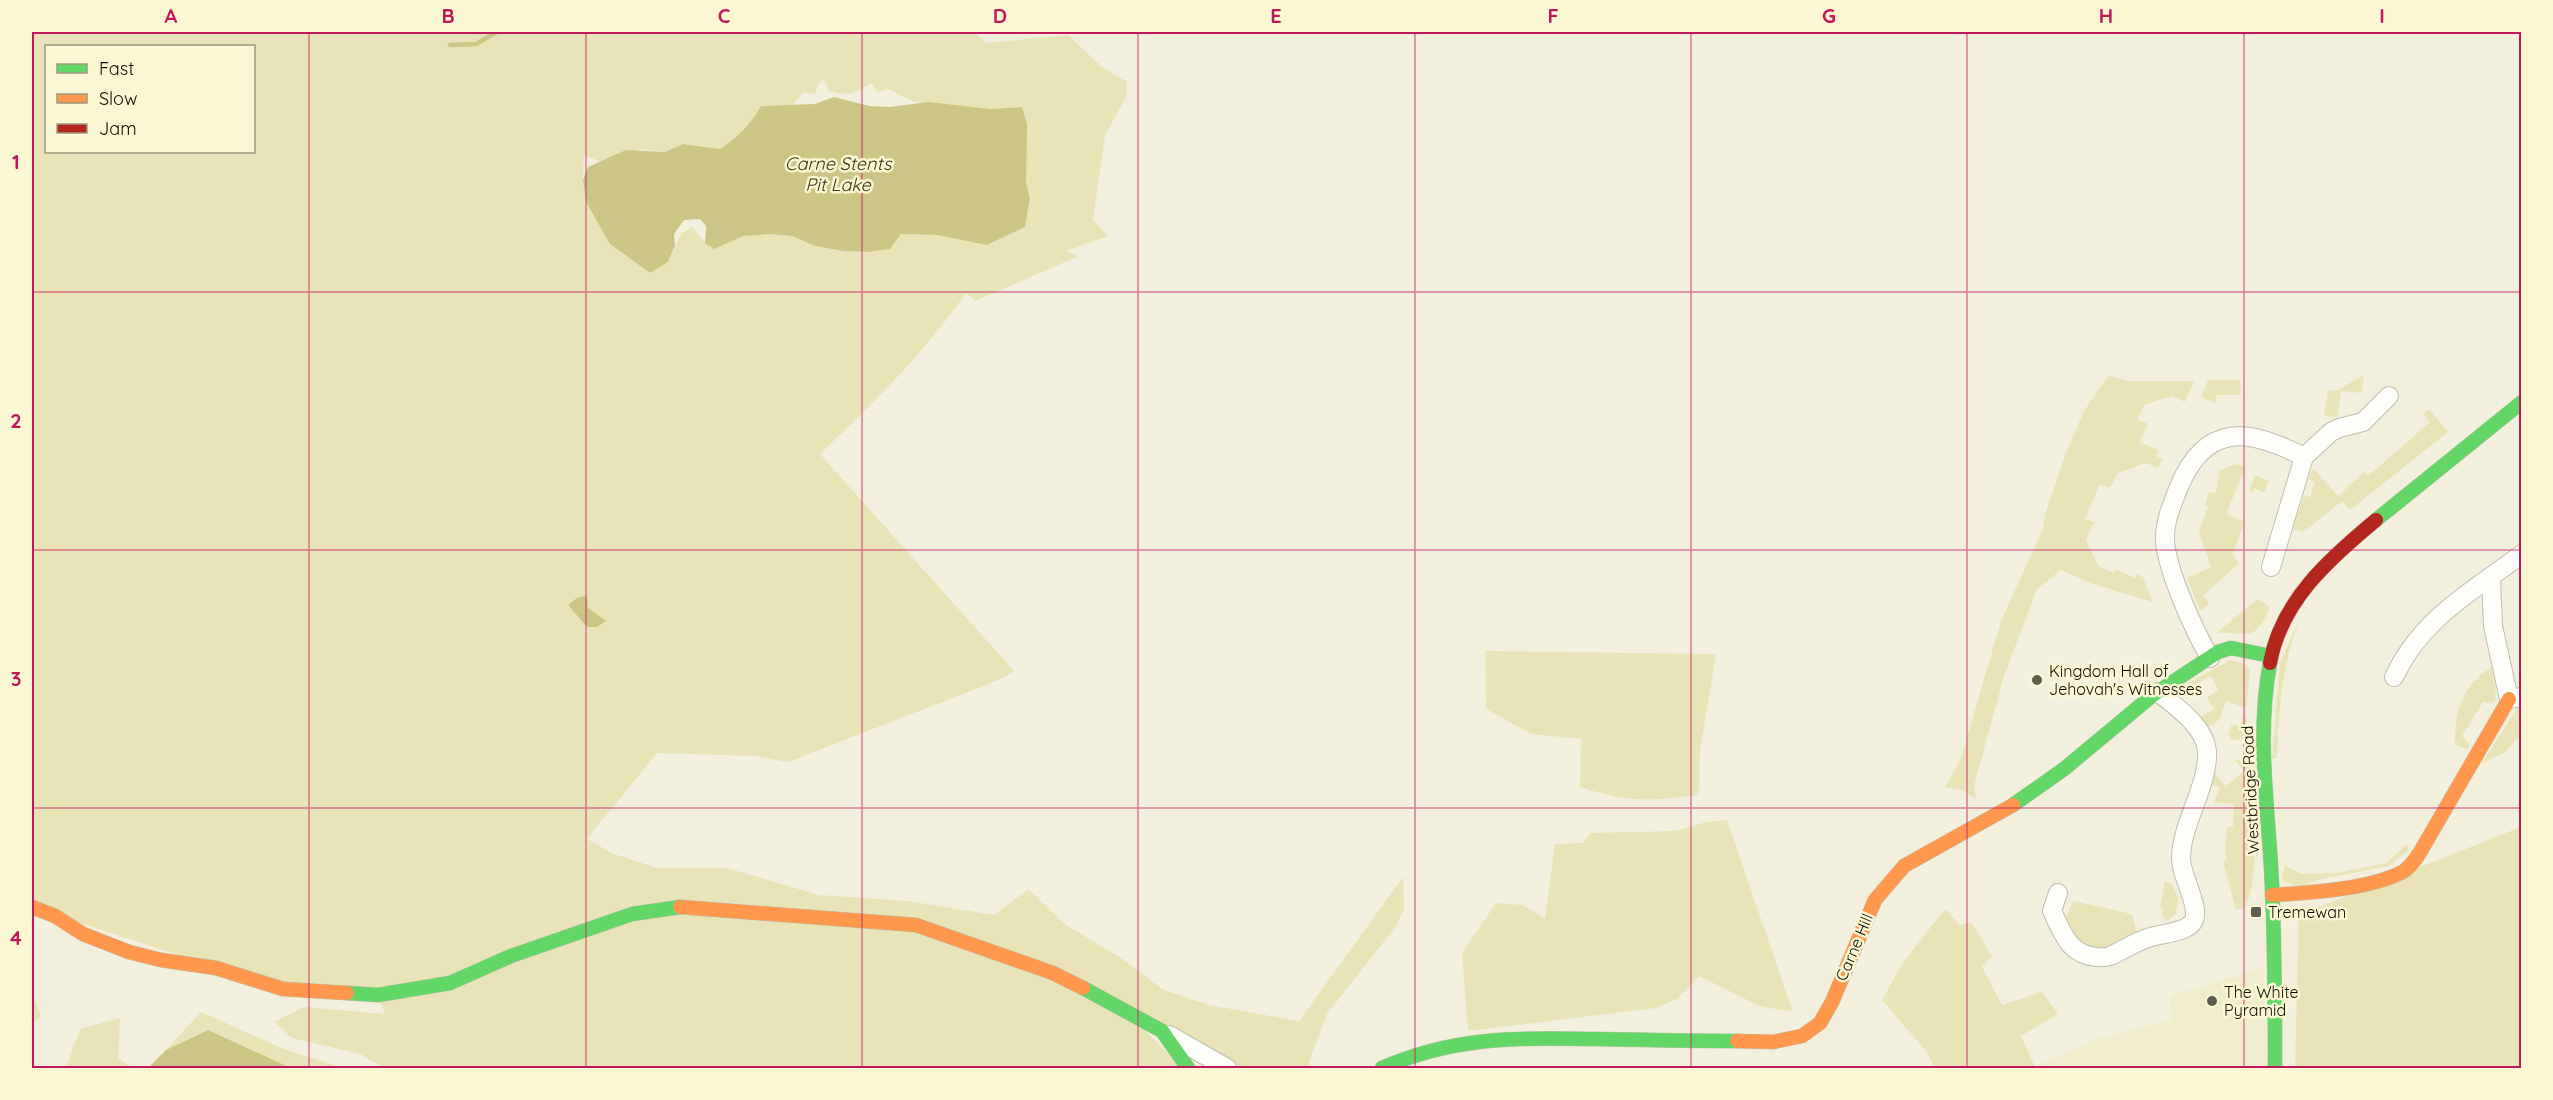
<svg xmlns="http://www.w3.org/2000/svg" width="2553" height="1100" font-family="Quicksand,sans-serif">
<rect width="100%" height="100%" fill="#f2f0dc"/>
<!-- built -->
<path fill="#f0edcc" d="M2264,967L2267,1068H2031L2093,1040L2172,1019L2169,996Z"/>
<!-- green -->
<g fill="#e9e4b8" fill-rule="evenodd">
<path d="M32,32H974L986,43L1068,35L1102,67L1127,82L1126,97L1105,136L1093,220L1108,236L1066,251L1079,256L975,301L966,293C922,355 875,402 820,454L1014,671L999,680L788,762L754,756L657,753L587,839L614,854L657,868H727L819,895L908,901L994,915L1028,889L1066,925L1118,956L1164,990L1209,1005L1299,1021L1403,877L1404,909L1396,926L1327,1014L1307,1068H1233L1140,1025L1182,1068H384L360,1054L292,1038L274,1022L304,1007L385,1014L378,995L283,989L32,907ZM46,46H254V152H46ZM825,79L829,91C846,96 857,94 871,83L877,92L888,89L914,102L991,109L1022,107L1026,183L1030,198L1025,227L987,245L937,235L901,234L867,252L843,251L815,246L792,236L769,234L743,235L705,243L692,226L682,234L675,245L668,262L650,273L610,244L586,202L583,180L584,155L601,162L642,149L665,152L683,144L720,149C737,138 751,124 761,106L793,105L803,92L815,94L819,83ZM587,595V608L605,621L587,627L580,618Z"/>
<path d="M2364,375L2362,393L2341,391L2338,417L2324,416L2328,390L2336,391Z"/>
<path d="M2108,376L2129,381H2194L2185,402L2172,396L2144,405L2138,419L2148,424L2140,442L2158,450L2157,457L2163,459L2158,468L2146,463L2118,473L2110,488L2100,484L2085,519L2094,522L2086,540L2098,566L2114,573L2116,569L2135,578L2137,574L2143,577L2153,602L2093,584L2061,570L2037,589L2004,676L1974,786L1976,799L1961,790L1945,787L1961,758L2001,621L2042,531L2046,511L2065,455L2084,411Z"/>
<path d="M2208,380H2240L2241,395H2216V403L2201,397Z"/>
<path d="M2429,409L2448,432L2350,510L2342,501L2304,532L2293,529L2304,496L2310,497L2315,482L2309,479L2313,468L2338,496L2364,472L2368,476L2430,422L2423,414Z"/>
<path d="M2236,464L2244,466V471L2226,514L2244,521L2233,555L2239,563L2203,596L2209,603L2201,612L2187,578L2211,567L2199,532L2208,506L2205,505L2209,492L2216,493L2220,470Z"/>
<path d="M2255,475L2269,481L2264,493L2255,488L2253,493L2249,492Z"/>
<path d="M2258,599L2270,607C2254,644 2250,631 2216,633Z"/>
<path d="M2303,610C2282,662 2279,704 2277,758L2272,759L2280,663Z"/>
<path d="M1485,651L1716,654L1700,751L1699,795C1649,801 1630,803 1580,787L1581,739L1531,734L1486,709Z"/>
<path d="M2230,660L2246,664L2250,671L2246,708L2247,739L2231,740L2228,734L2232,724L2240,726L2246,708L2226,701L2219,720L2208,727L2200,718L2214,709L2207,697L2218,690L2211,676L2183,691V686Z"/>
<path d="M2495,665C2489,678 2499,687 2495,701L2489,703L2483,702L2462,736L2470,745L2467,749L2455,745C2454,709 2463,684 2495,665Z"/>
<path d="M2521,703V735L2504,753L2481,764Z"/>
<path d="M2235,760H2248C2250,795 2263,880 2244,908L2236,910L2223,861L2227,860L2225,852L2227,827H2233L2234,804L2214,802L2220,787L2210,784L2214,773L2226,786L2244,771Z"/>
<path d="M1727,820L1793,1012L1759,1006L1699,976L1677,999L1656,1008L1468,1031L1462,953L1496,903L1523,905L1545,919L1555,844L1583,843L1590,833L1676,831L1706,822Z"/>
<path d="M2521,827V1068H2295L2299,915Z"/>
<path d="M2407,844L2409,850L2389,866L2317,880L2299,887L2282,880L2285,865L2301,874L2336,873L2386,863Z"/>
<path d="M2165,882L2172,883L2178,899L2176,914L2167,921L2162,915L2163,909L2160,908Z"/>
<path d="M2073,901L2132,914L2137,934C2128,937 2121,943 2112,947C2088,958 2075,937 2065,920Z"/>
<path d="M1945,909L1960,925L1971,922L1992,956L1982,967L2002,1005L2042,992L2058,1014L2021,1036L2035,1067L1935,1068L1926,1051L1882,1000L1902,964Z"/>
<path d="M32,990L41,1016L32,1024Z"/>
<path d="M201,1012L284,1049L343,1068H291L208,1030L166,1050Z"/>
<path d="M120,1018L118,1058L133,1068H66L80,1029Z"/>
</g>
<!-- water -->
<g fill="#cdc586">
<path d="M834,97L869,106L890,107L928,102L991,109L1022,107L1027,124L1026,182L1030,198L1025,227L987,245L937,235L901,234L890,249L867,252L843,251L815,246L792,236L769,234L743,236L714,249L705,243L706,226L700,219L684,220L674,234L675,245L668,262L650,273L610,244L586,202L583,180L588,167L626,150L665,152L683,144L720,149C737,138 751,124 761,106L815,104Z"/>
<path d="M587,595L588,608L606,621L597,627H587L568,605L577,598Z"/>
<path d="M208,1030L291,1068H148L166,1050Z"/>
</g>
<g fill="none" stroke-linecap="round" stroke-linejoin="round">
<!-- stream -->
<path stroke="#cdc586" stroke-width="4.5" d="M450,45L476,44L497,32"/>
<defs>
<g id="street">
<path d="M2271,567L2304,457L2331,432L2339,428L2363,422L2389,396"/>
<path d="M2491,578L2493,626L2509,699L2522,697"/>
<path d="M2210,658C2194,630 2168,573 2165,542C2164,522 2171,508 2178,489C2205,422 2248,428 2304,457"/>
<path d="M2394,677C2421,619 2471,592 2522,554"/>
<path d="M2058,893L2052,911C2063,933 2068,954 2096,957C2101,957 2105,958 2110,956C2124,950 2136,941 2151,937C2163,933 2185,933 2193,922C2202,907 2180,876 2181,857C2182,822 2209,785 2207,751C2205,726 2175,706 2158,692"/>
<path d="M1169,1035L1227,1068"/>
</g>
<g id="fast">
<path d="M2376,520L2522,402"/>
<path d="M2270,663C2257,732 2267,799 2271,867C2275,934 2275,1001 2275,1068"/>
<path d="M2013,805L2064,769L2153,695L2218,652L2231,648L2271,656"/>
<path d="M1083,988L1162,1031L1188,1068"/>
<path d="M347,993L378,995L450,983L511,956L632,914L680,907"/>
<path d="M1382,1068C1456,1036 1516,1038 1594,1039C1642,1040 1689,1041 1737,1041"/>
</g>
<g id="slow">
<path d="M2272,895C2308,893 2373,889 2404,871C2410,867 2415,860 2419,854L2509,699"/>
<path d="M32,907L55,916L83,934L129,952L161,960L216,968L283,989L347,993"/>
<path d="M680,907L916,925L1053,973L1083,988"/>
<path d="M1737,1041L1773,1042L1802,1036L1820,1023L1832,1002L1875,900L1904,866L2013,805"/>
</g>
<path id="jam" d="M2270,663C2281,601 2329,559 2376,520"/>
</defs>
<!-- street casing -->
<use href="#street" stroke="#c0beaf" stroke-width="20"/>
<!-- fast casing -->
<use href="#fast" stroke="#c0beaf" stroke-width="15"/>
<!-- slow casing -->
<use href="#slow" stroke="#c0beaf" stroke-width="15"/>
<!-- jam casing -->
<use href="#jam" stroke="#c0beaf" stroke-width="15"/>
<!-- street -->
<use href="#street" stroke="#fdfdfa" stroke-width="18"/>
<!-- fast -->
<use href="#fast" stroke="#63d668" stroke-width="14"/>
<!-- slow -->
<use href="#slow" stroke="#ff974d" stroke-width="14"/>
<!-- jam -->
<use href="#jam" stroke="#b3261e" stroke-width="14"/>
</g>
<!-- grid -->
<path fill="none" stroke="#c2185b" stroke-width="1.5" stroke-opacity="0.55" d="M309,32V1068M586,32V1068M862,32V1068M1138,32V1068M1415,32V1068M1691,32V1068M1967,32V1068M2244,32V1068M32,292H2522M32,550H2522M32,808H2522"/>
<!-- markers -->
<g fill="#5d5c4e" stroke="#fbf7d3" stroke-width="2">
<circle cx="2037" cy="680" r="6"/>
<rect x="2250" y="906" width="12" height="12" rx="3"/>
<circle cx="2212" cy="1001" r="6"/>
</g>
<g text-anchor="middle" stroke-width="5" stroke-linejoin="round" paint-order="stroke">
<!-- poi labels -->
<g font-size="16" fill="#0d0c02" stroke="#fbf7d3" text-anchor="start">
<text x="2049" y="677">Kingdom Hall of<tspan x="2049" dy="18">Jehovah's Witnesses</tspan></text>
<text x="2268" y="918">Tremewan</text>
<text x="2224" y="998">The White<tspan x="2224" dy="18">Pyramid</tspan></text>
</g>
<!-- street labels -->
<g font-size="16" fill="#0d0c02" stroke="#fbf7d3">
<text transform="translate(2250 790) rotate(-93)" y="6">Westbridge Road</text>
<text transform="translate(1854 947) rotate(-67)" y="6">Carne Hill</text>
</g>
<!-- water labels -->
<g font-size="18" font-style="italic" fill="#37320e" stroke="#fbf7d3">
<text x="838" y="170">Carne Stents<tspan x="838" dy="21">Pit Lake</tspan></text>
</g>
</g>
<!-- border -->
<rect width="2553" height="1100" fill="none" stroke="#fbf7d3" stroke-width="66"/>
<!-- legend -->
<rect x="45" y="45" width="210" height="108" fill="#fbf7d3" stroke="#9c997f" stroke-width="1.5"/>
<rect x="57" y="64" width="30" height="9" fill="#63d668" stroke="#9c997f" stroke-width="1.5"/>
<text x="99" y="75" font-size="18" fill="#0d0c02">Fast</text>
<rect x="57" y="94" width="30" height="9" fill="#ff974d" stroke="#9c997f" stroke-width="1.5"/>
<text x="99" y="105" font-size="18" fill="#0d0c02">Slow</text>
<rect x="57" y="124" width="30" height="9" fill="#b3261e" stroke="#9c997f" stroke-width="1.5"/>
<text x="99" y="135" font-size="18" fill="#0d0c02">Jam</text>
<rect x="33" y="33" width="2487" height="1034" fill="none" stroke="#c2185b" stroke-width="2"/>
<g font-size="20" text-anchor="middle" font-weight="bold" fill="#c2185b">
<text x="171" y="23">A</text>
<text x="448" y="23">B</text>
<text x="724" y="23">C</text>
<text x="1000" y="23">D</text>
<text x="1276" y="23">E</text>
<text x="1553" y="23">F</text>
<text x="1829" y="23">G</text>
<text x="2106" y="23">H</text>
<text x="2382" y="23">I</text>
<text x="16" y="169">1</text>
<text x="16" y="428">2</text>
<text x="16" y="686">3</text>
<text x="16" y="945">4</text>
</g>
</svg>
